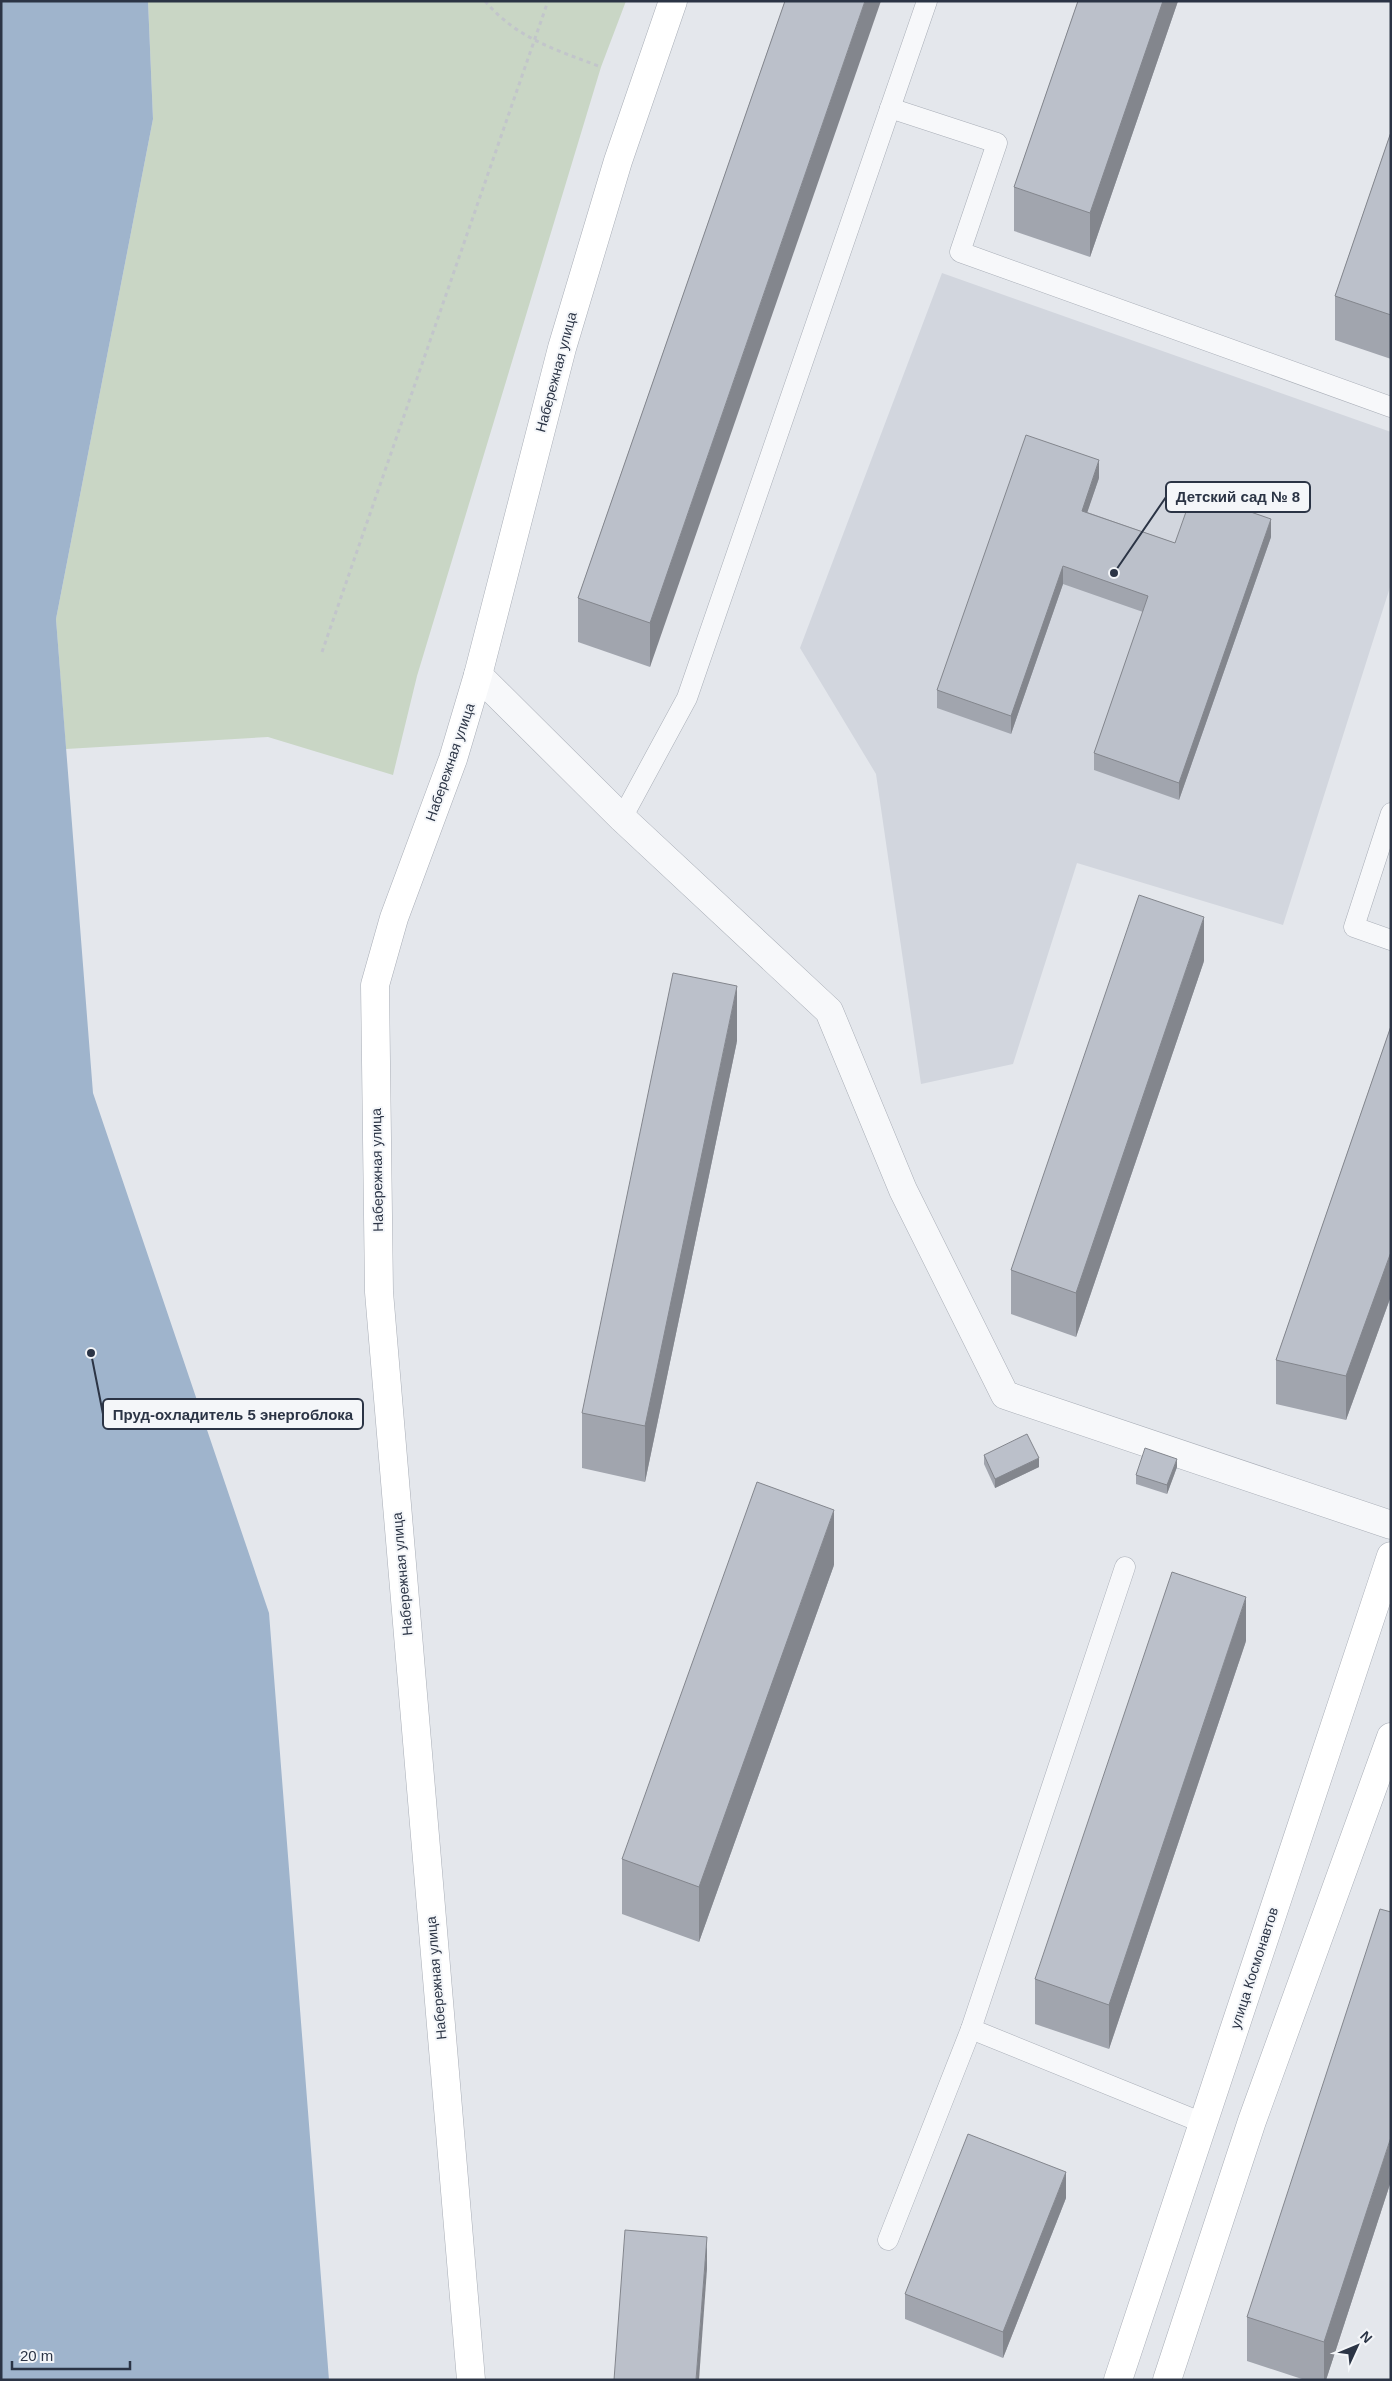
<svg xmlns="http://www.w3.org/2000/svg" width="1392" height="2381" font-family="Helvetica,sans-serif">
<rect width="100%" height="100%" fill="#e4e7ec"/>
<!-- built -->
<path fill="#d2d6de" d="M942,273L1391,432V584L1283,925L1077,863L1013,1064L921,1084L876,774L800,648Z"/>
<!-- green -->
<path fill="#c9d6c5" d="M148,1H626L601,67L417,676L393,775L268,737L66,749L56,619L153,119Z"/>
<!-- water -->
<path fill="#9fb4cc" d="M1,1H148L153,119L56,619L93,1093L269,1613L329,2380H1Z"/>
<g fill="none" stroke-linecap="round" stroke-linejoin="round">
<defs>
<g id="lane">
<path d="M890,108L997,143L960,252L1391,407"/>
<path d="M1391,813L1354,927L1391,940"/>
<path d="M622,818L687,698L927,1"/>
<path d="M971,2029L1203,2123"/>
<path d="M888,2240L971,2029L1125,1567"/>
</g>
<path id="street" d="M478,675L622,818L829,1011L903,1190L1005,1395L1391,1525"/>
<g id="secondary">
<path d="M471,2380L379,1292L375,985L394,918L453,759L478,675L562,348L618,161L673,1"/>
<path d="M1118,2380L1391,1556"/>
<path d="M1167,2380L1252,2121L1391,1737"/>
</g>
</defs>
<!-- lane casing -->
<use href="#lane" stroke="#a9aeb7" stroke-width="21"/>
<!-- street casing -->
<use href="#street" stroke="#a9aeb7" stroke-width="29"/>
<!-- secondary casing -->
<use href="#secondary" stroke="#a9aeb7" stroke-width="29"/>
<!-- path -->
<g stroke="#c2c5cb" stroke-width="3" stroke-dasharray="4 4" stroke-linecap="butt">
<path d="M485,1C517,39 557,50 601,67"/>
<path d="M322,652L548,1"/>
</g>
<!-- lane -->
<use href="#lane" stroke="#f7f8fa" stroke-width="20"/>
<!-- street -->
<use href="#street" stroke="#f7f8fa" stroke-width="28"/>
<!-- secondary -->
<use href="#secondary" stroke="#fff" stroke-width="28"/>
</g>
<!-- wall -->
<g fill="#a1a5ae">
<path d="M785,1L650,667L578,642V598Z"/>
<path d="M1078,1H1178L1090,257L1014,231V187Z"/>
<path d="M1391,132V359L1335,340V296Z"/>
<path d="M1099,478L1087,512L1175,543L1271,537L1179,800L1094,770V753L1143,612L1063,584L1011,734L937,708V690Z"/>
<path d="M1204,961L1076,1337L1011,1314V1270Z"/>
<path d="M1391,1026V1296L1346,1420L1276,1404V1360Z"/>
<path d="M737,1041L645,1482L582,1468V1413Z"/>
<path d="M984,1455L1039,1467L995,1488L984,1464Z"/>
<path d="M1177,1467L1167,1494L1136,1484V1475Z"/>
<path d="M834,1565L699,1942L622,1914V1859Z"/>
<path d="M1246,1641L1109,2049L1035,2024V1979Z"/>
<path d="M1391,2181L1326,2380H1305L1247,2361V2317Z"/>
<path d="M1066,2198L1003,2358L905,2319V2294Z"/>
</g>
<!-- shaded-wall -->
<g fill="#83868d">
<path d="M865,1H881L650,667V623Z"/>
<path d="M1163,1H1178L1090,257V213Z"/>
<path d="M1099,460V478L1082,528V511Z"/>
<path d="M1271,519V537L1179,800V783Z"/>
<path d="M1063,566V584L1011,734V716Z"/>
<path d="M1204,917V961L1076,1337V1293Z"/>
<path d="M737,986V1041L645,1482V1426Z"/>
<path d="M1391,1252V1296L1346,1420V1376Z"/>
<path d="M1039,1458V1467L995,1488V1479Z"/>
<path d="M1177,1459V1467L1167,1494V1485Z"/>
<path d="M834,1510V1565L699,1942V1887Z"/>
<path d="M1246,1597V1641L1109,2049V2005Z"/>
<path d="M1391,2137V2181L1326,2380H1324V2342Z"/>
<path d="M1066,2172V2198L1003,2358V2332Z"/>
<path d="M707,2237V2269L699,2380H696Z"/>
</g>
<!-- building -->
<g fill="#bbc0ca" stroke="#83868d">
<path d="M785,1H865L650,623L578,598Z"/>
<path d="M1078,1H1163L1090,213L1014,187Z"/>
<path d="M1391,132V315L1335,296Z"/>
<path d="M1026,435L1099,460L1082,511L1175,543L1193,492L1271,519L1179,783L1094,753L1148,596L1063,566L1011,716L937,690Z"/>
<path d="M1139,895L1204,917L1076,1293L1011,1270Z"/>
<path d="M673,973L737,986L645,1426L582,1413Z"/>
<path d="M1391,1026V1252L1346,1376L1276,1360Z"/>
<path d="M1027,1434L1039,1458L995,1479L984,1455Z"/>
<path d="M1145,1448L1177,1459L1167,1485L1136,1475Z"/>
<path d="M757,1482L834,1510L699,1887L622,1859Z"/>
<path d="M1172,1572L1246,1597L1109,2005L1035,1979Z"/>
<path d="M1380,1909L1391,1912V2137L1324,2342L1247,2317Z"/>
<path d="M968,2134L1066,2172L1003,2332L905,2294Z"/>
<path d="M625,2230L707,2237L696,2380H614Z"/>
</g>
<g text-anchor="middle" stroke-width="4" stroke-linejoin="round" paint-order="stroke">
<!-- street labels -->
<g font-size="14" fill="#2b3445" stroke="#f4f6f9">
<text transform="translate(556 372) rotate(-75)" y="5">Набережная улица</text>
<text transform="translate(450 762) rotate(-71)" y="5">Набережная улица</text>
<text transform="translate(377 1170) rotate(-91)" y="5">Набережная улица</text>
<text transform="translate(402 1574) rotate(-95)" y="5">Набережная улица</text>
<text transform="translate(1254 1968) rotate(-72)" y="5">улица Космонавтов</text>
<text transform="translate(436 1978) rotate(-95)" y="5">Набережная улица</text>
</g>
</g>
<!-- callouts -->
<path fill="none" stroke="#2b3445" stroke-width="2" d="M1114 573L1166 497M91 1353L103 1414"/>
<g fill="#2b3445" stroke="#f4f6f9" stroke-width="2">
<circle cx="1114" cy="573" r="5"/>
<circle cx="91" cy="1353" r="5"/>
</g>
<g fill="#f4f6f9" stroke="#2b3445" stroke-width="2">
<rect x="1166" y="482" width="144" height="30" rx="5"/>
<rect x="103" y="1399" width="260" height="30" rx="5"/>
</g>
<g font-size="15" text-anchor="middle" font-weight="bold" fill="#2b3445">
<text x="1238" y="502">Детский сад № 8</text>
<text x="233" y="1420">Пруд-охладитель 5 энергоблока</text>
</g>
<!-- border -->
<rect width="1392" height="2381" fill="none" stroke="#2b3445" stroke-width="5"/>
<!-- north arrow -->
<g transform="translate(1357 2346) rotate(46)" stroke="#f4f6f9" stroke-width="4" paint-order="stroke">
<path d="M0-4L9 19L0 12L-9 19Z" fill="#2b3445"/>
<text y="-8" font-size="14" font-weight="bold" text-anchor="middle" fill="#2b3445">N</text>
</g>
<!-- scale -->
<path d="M12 2361v8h118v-8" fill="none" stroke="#2b3445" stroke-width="2.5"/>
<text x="20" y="2361" font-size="15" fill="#2b3445" stroke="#f4f6f9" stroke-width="4" paint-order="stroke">20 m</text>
</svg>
